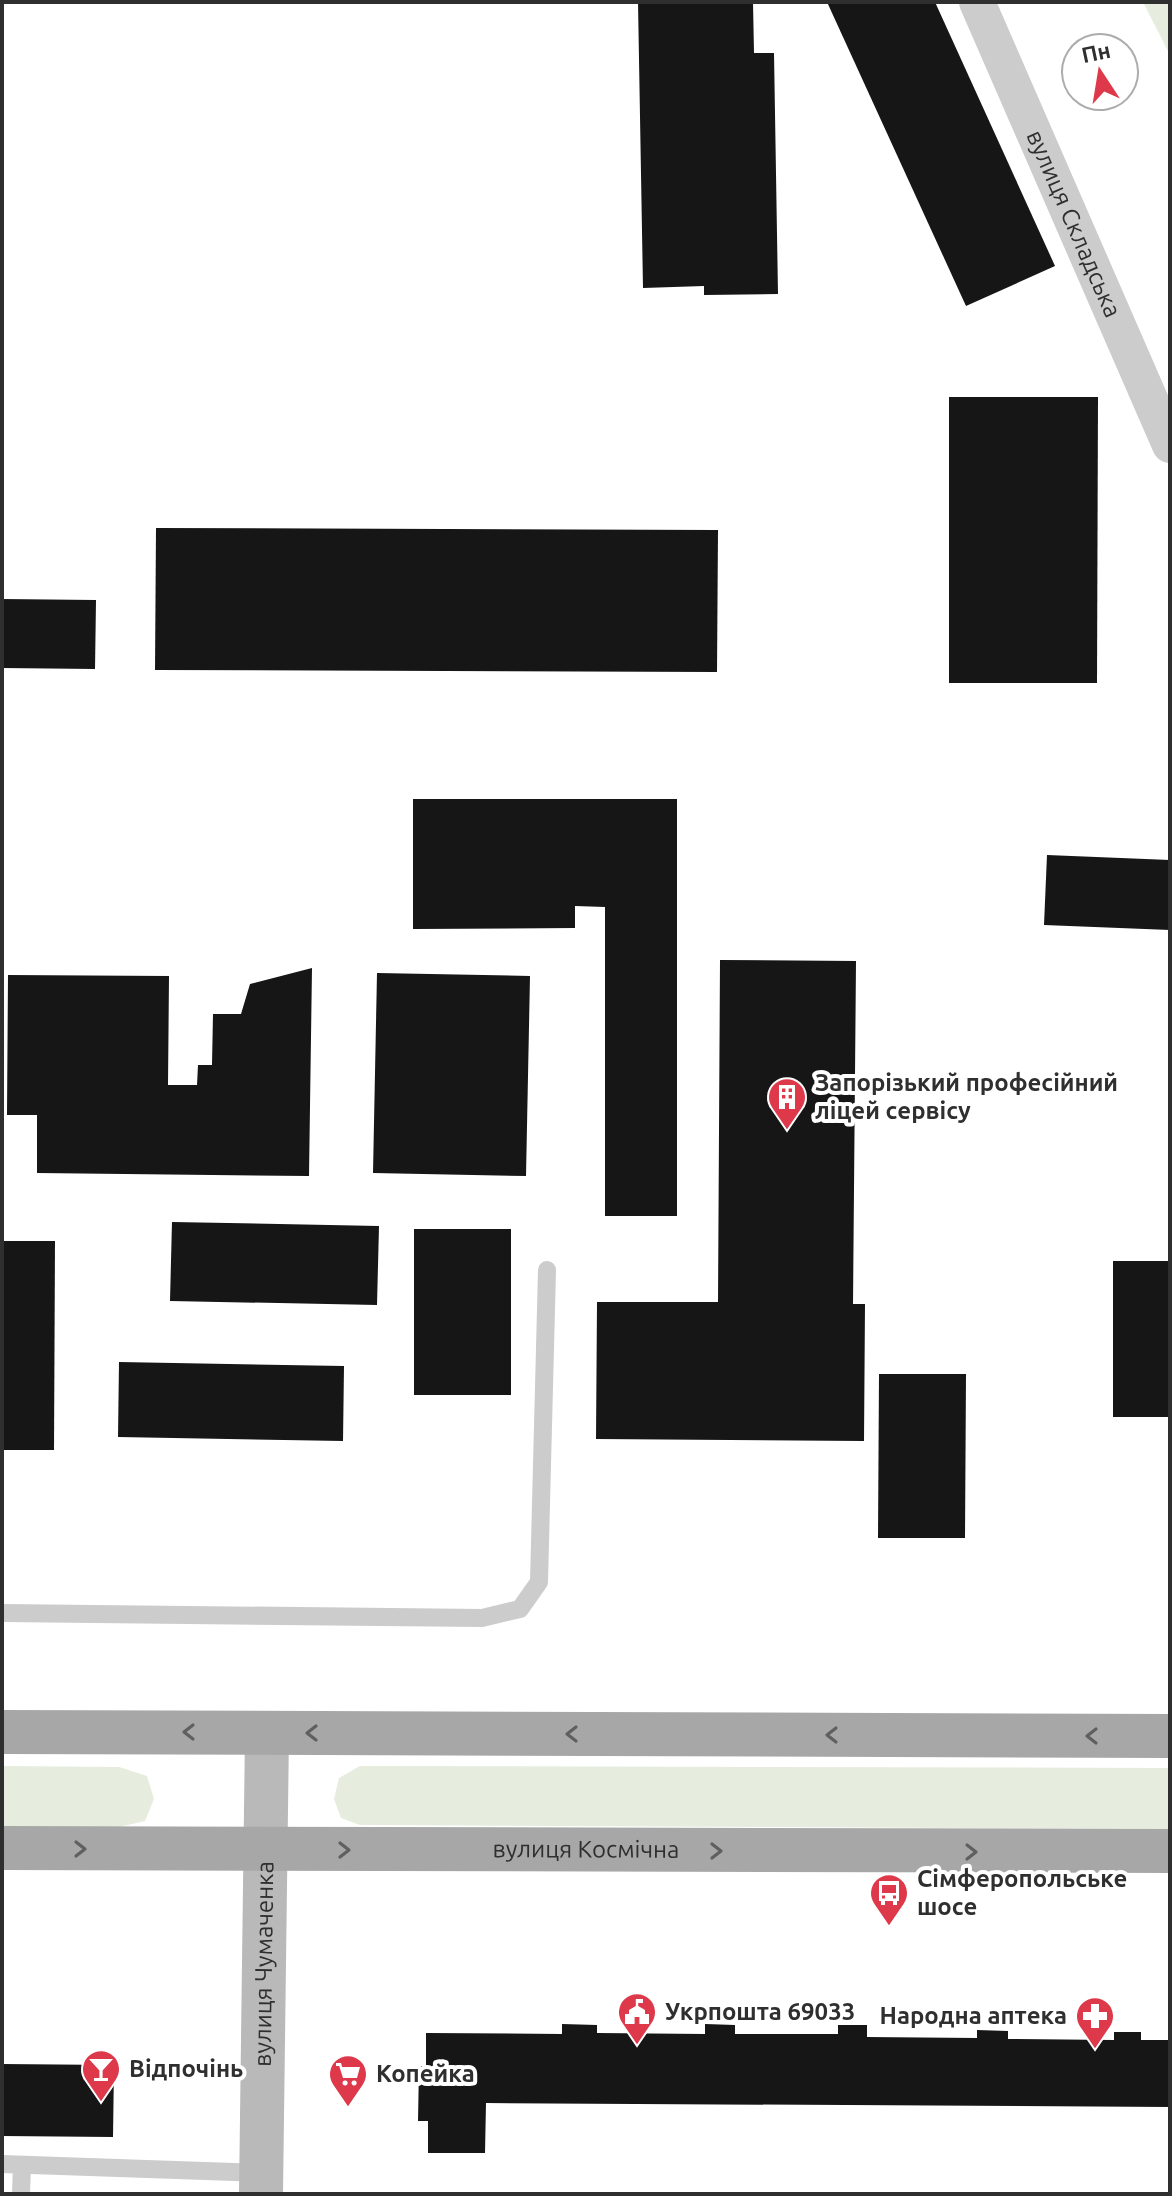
<svg xmlns="http://www.w3.org/2000/svg" width="1172" height="2196" font-family="Ubuntu,sans-serif">
<rect width="100%" height="100%" fill="#fff"/>
<!-- green -->
<g fill="#e6ecde">
<path d="M1143,2H1170V55Z"/>
<path d="M2,1766L119,1767L147,1776L154,1799L145,1821L119,1827H2Z"/>
<path d="M360,1766L1170,1768V1829L360,1825L341,1818L334,1799L339,1778Z"/>
</g>
<!-- building -->
<g fill="#161616">
<path d="M638,2H753L754,53H774L778,294L704,295V286L643,288Z"/>
<path d="M827,2H935L1055,266L966,306Z"/>
<path d="M949,397H1098L1097,683H949Z"/>
<path d="M156,528L718,530L717,672L155,670Z"/>
<path d="M2,599L96,600L95,669L2,668Z"/>
<path d="M413,799H677V1216H605V907L575,906V928L413,929Z"/>
<path d="M1047,855L1170,860V930L1044,925Z"/>
<path d="M720,960L856,961L853,1304H865L864,1441L596,1439L597,1302H718Z"/>
<path d="M312,968L309,1176L37,1173V1115H7L8,975L169,976L168,1085H197L198,1065H212L213,1014H241L250,984Z"/>
<path d="M377,973L530,976L526,1176L373,1173Z"/>
<path d="M172,1222L379,1226L377,1305L170,1301Z"/>
<rect x="414" y="1229" width="97" height="166"/>
<path d="M2,1241H55L54,1450H2Z"/>
<rect x="1113" y="1261" width="57" height="156"/>
<path d="M119,1362L344,1366L343,1441L118,1437Z"/>
<path d="M879,1374H966L965,1538H878Z"/>
<path d="M562,2024L597,2025V2033L705,2034V2024L735,2025V2034H838V2025H867V2037L977,2038V2030L1008,2031V2039L1114,2040V2032H1141V2040H1170V2107L486,2103L485,2153H428V2121H418L419,2066H426V2033L562,2034Z"/>
<path d="M2,2064L114,2065L113,2137L2,2136Z"/>
</g>
<g fill="none" stroke-linecap="round" stroke-linejoin="round">
<!-- lane -->
<g stroke="#ccc" stroke-width="18">
<path d="M2,1613L482,1618L520,1609L539,1582L547,1270"/>
<path d="M2,2164L261,2173"/>
<path d="M21,2194L22,2165"/>
</g>
<!-- street -->
<path stroke="#ccc" stroke-width="36" id="s1" d="M977,2L1170,445"/>
<!-- secondary -->
<path stroke="#b9b9b9" stroke-width="44" id="s2" d="M261,2194L267,1733"/>
<!-- primary -->
<g stroke="#a7a7a7" stroke-width="44">
<path d="M2,1732L1170,1736"/>
<path id="s3" d="M2,1848L1170,1851"/>
</g>
</g>
<!-- one-way arrows -->
<defs><path id="oneway-chevron" d="M-2-3.5L2.5 0L-2 3.5" fill="none" stroke-width="1.6" stroke-linecap="round" stroke-linejoin="round" transform="scale(2)"/></defs>
<g stroke="#5f5f5f">
<use href="#oneway-chevron" transform="translate(189 1732) rotate(-180)"/>
<use href="#oneway-chevron" transform="translate(312 1733) rotate(-180)"/>
<use href="#oneway-chevron" transform="translate(572 1734) rotate(-180)"/>
<use href="#oneway-chevron" transform="translate(832 1735) rotate(-180)"/>
<use href="#oneway-chevron" transform="translate(1092 1736) rotate(-180)"/>
<use href="#oneway-chevron" transform="translate(80 1849)"/>
<use href="#oneway-chevron" transform="translate(344 1850)"/>
<use href="#oneway-chevron" transform="translate(716 1851)"/>
<use href="#oneway-chevron" transform="translate(971 1852)"/>
</g>
<!-- icons -->
<defs>
<symbol id="building-pin" viewBox="-11 -11 22 30"><path d="M0 17L-7.5 6A9.5 9.5 0 1 1 7.5 6Z" fill="#de394a" stroke="#fff"/><path d="M-4-6H4V6H1V3H-1V6H-4ZM-2.5-4.3h1.7v1.8h-1.7ZM.8-4.3h1.7v1.8H.8ZM-2.5-1h1.7V.8h-1.7ZM.8-1h1.7V.8H.8Z" fill="#fff"/></symbol>
<symbol id="bus-pin" viewBox="-11 -11 22 30"><path d="M0 17L-7.5 6A9.5 9.5 0 1 1 7.5 6Z" fill="#de394a" stroke="#fff"/><path d="M-5-6H5V4H4V6H2V4H-2V6H-4V4H-5ZM-3.5-4V0h7V-4ZM-3.5 1.2v1.5H-2V1.2ZM2 1.2v1.5H3.5V1.2Z" fill="#fff"/></symbol>
<symbol id="civic-pin" viewBox="-11 -11 22 30"><path d="M0 17L-7.5 6A9.5 9.5 0 1 1 7.5 6Z" fill="#de394a" stroke="#fff"/><path d="M-.6-6.5H3V-4.5H.6V-3L4-1V1h2V6H-6V1h2V-1L-.6-3ZM-1.2 2.5V6h2.4V2.5Z" fill="#fff"/></symbol>
<symbol id="pharmacy-pin" viewBox="-11 -11 22 30"><path d="M0 17L-7.5 6A9.5 9.5 0 1 1 7.5 6Z" fill="#de394a" stroke="#fff"/><path d="M-2-6h4v4h4v4h-4v4h-4v-4h-4v-4h4Z" fill="#fff"/></symbol>
<symbol id="bar-pin" viewBox="-11 -11 22 30"><path d="M0 17L-7.5 6A9.5 9.5 0 1 1 7.5 6Z" fill="#de394a" stroke="#fff"/><path d="M-6-5H6L.8 .8V4.5H3.5V6h-7V4.5H-.8V.8Z" fill="#fff"/></symbol>
<symbol id="supermarket-pin" viewBox="-11 -11 22 30"><path d="M0 17L-7.5 6A9.5 9.5 0 1 1 7.5 6Z" fill="#de394a" stroke="#fff"/><path d="M-6-5.5h2.5l.6 2H6L4.5 2H-2.5L-4.4-4H-6ZM-1.5 3.2a1.3 1.3 0 1 0 .1 0ZM3 3.2a1.3 1.3 0 1 0 .1 0Z" fill="#fff"/></symbol>
</defs>
<g fill-rule="evenodd">
<use href="#building-pin" x="765" y="1075" width="44" height="60"/>
<use href="#bus-pin" x="867" y="1871" width="44" height="60"/>
<use href="#civic-pin" x="615" y="1990" width="44" height="60"/>
<use href="#pharmacy-pin" x="1073" y="1994" width="44" height="60"/>
<use href="#bar-pin" x="79" y="2047" width="44" height="60"/>
<use href="#supermarket-pin" x="326" y="2052" width="44" height="60"/>
</g>
<g text-anchor="middle" stroke-width="8" stroke-linejoin="round" paint-order="stroke">
<!-- street labels -->
<g font-size="24" fill="#2f2f2f" stroke="#fff">
<text dy="8" stroke="none"><textPath href="#s1" startOffset="242">вулиця Складська</textPath></text>
<text dy="8" stroke="none"><textPath href="#s3" startOffset="584">вулиця Космічна</textPath></text>
<text dy="8" stroke="none"><textPath href="#s2" startOffset="230">вулиця Чумаченка</textPath></text>
</g>
<!-- poi labels -->
<g font-size="24" font-weight="bold" fill="#2f2f2f" stroke="#fff" text-anchor="start">
<text x="815" y="1091">Запорізький професійний<tspan x="815" dy="28">ліцей сервісу</tspan></text>
<text x="917" y="1887">Сімферопольське<tspan x="917" dy="28">шосе</tspan></text>
<text x="665" y="2020">Укрпошта 69033</text>
<text x="1067" y="2024" text-anchor="end">Народна аптека</text>
<text x="129" y="2077">Відпочінь</text>
<text x="376" y="2082">Копейка</text>
</g>
</g>
<!-- border -->
<rect width="1172" height="2196" fill="none" stroke="#2f2f2f" stroke-width="8"/>
<!-- north arrow -->
<g transform="translate(1100 72) rotate(348)"><circle r="38" fill="#ffffff" stroke="#acacac" stroke-width="2"/>
<path d="M0-6L14 30L0 20L-14 30Z" fill="#de394a"/>
<text y="-12" font-size="22" font-weight="bold" text-anchor="middle" fill="#2f2f2f">Пн</text>
</g>
</svg>
